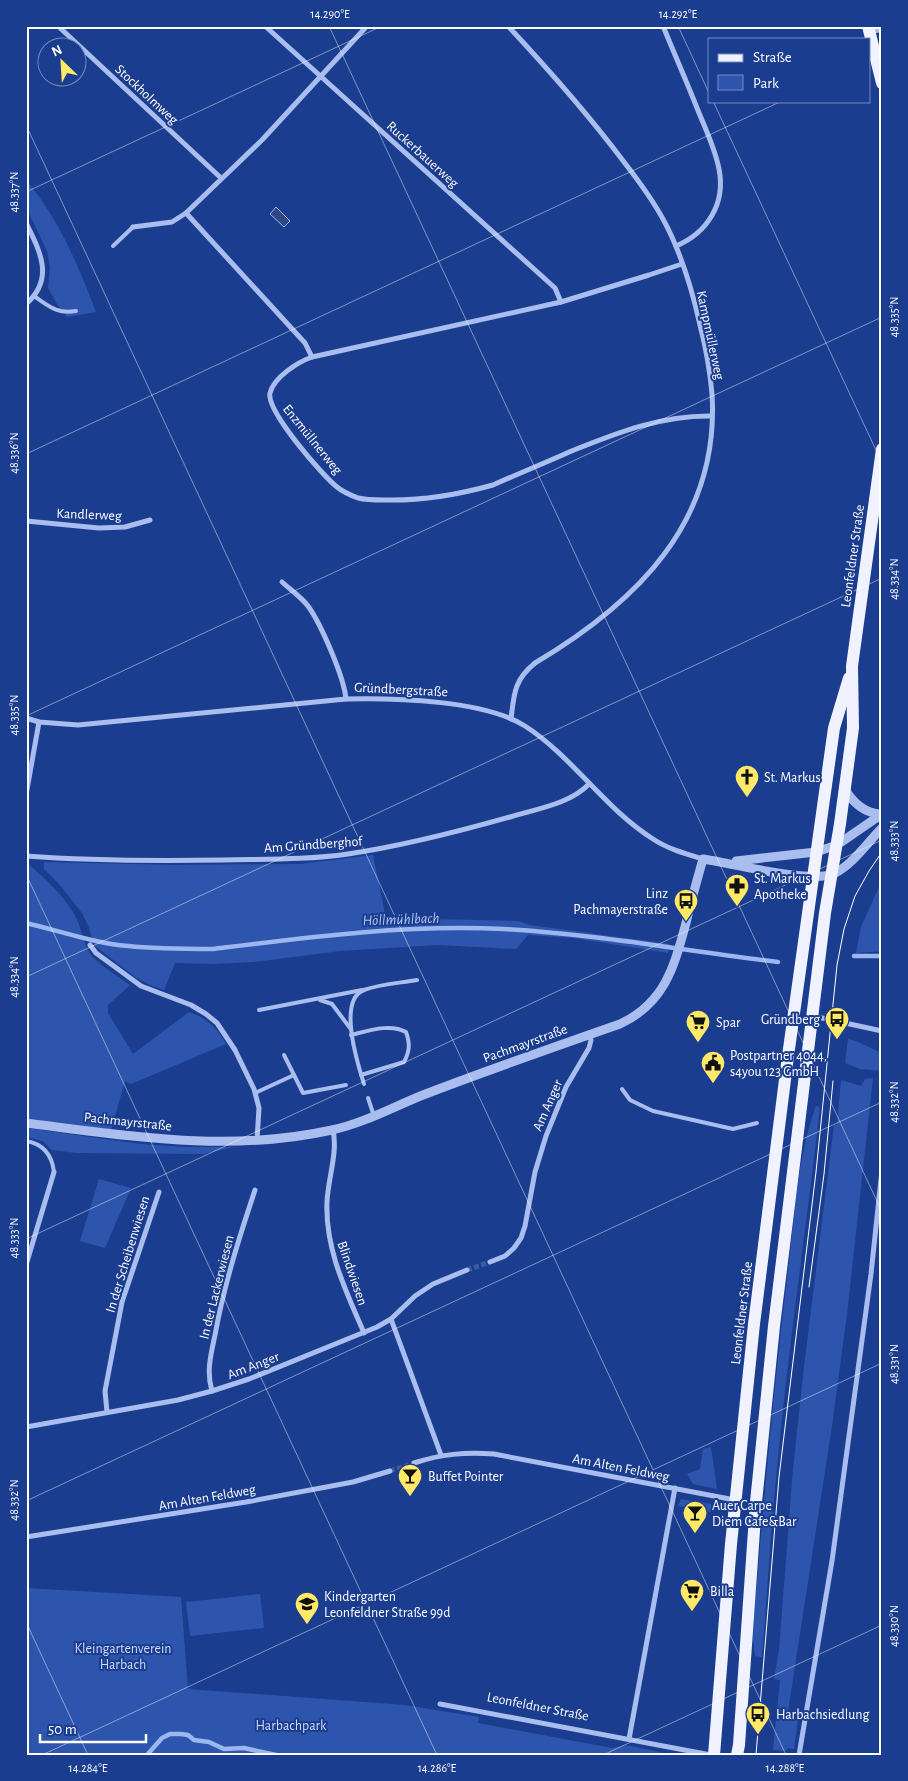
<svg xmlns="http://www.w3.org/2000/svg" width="908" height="1781" font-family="'Alegreya Sans',sans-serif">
<rect width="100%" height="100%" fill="#1b3d8f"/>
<!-- green -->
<g fill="#2e55ad">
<path d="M26,180C59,219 78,265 96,312L67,317L57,304L48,288L50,267L47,251L26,207Z"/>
<path d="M373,855L386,918L518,921L530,925L670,944L668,953L574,938L528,935L516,949L437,945L340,951L254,962L214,964L175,963L164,990L150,985L135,977L94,945L88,925L82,913L59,884L44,869V862L172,865L300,864Z"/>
<path d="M26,862C43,877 63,894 74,914C83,928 82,947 95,959C104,968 119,977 130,985L108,1005V1013L133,1054L189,1012C207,1018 217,1028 226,1044L131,1084L125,1081L111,1130L26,1118Z"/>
<path d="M882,880V951L856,953L861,927Z"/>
<path d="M848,1039L856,1041L879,1052L882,1055L881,1071L860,1069L845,1063Z"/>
<path d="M873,1078L847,1314L832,1426L787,1718L798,1720L794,1749L788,1748L786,1751L773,1750L780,1680L774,1679L779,1650L793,1469L804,1367L834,1125H837L841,1080L861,1086L865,1079Z"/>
<path d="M816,1106L820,1107C806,1231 787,1355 776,1479C770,1538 767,1597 762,1657L755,1656L753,1639L754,1616C764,1500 774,1385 788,1270C795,1215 797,1158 816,1106Z"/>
<path d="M26,1128L141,1144L185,1147H233L204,1154L76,1153L52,1150L43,1141L26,1137Z"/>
<path d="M99,1179L131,1188L105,1248L80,1241Z"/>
<path d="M711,1447L717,1489L693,1484L687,1474L700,1469L703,1449Z"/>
<path d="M681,1499L711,1504V1512L678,1506Z"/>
<path d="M26,1588L181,1597L188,1689L405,1705L479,1717L478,1723L612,1748L626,1745L674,1755H26Z"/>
<path d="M260,1594L264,1628L190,1636L186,1602Z"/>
</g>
<!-- water -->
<path fill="#2f4885" stroke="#9cb7f0" d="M276,207L290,221L284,227L270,214Z"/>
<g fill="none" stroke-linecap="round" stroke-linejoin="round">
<!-- stream -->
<g stroke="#9cb7f0" stroke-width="4.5">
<path d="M26,923C60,931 94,943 128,946C156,949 185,949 213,949C309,937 407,924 504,929C596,934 686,951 778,962"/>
<path d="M854,956H882"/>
<path d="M147,1755L162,1738L170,1734H181L188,1735L194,1740L209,1742L224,1749L244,1748L276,1755"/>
</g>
<!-- minor-tunnel -->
<g stroke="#3d5aa0" stroke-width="5" stroke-dasharray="5 2.5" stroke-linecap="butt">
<path d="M467,1270L490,1262"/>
<path d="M390,1471L414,1463"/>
</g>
<!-- service -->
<g stroke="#a9beee" stroke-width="4">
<path d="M113,246L133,227"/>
<path d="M34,296C50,307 57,314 76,311"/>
<path d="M320,1000L332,1004L350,1028"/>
<path d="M259,1010L362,990"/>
<path d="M351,1035C368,1031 390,1023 406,1032C410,1043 410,1051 404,1062L361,1075"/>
<path d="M284,1055L303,1093L346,1085"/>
<path d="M364,1084C358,1065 337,1000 364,990C380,984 400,983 417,980"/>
<path d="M622,1089L630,1100L653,1111L733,1129L757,1123"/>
<path d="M255,1093L294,1075"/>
<path d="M368,1098L374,1116"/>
<path d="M26,1141C44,1144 52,1155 54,1172"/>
</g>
<!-- minor -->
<g stroke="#a9beee" stroke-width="5">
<path d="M58,26L221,178"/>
<path d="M265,26L555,288L561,302"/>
<path d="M508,26C549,70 588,114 624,162C638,180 652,199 663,219C681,252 692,289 700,325C706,348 710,371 712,394C720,522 636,603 535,663C514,680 514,694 511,719"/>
<path d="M663,26C674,53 686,80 697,108C705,128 715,148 719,169C726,204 707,233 676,246"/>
<path d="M870,32L882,29"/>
<path d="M26,223C40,251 55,279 26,304"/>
<path d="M133,227L172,222L186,213"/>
<path d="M682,264L649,275L561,302L312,357C298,362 274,377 270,393C266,411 323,476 337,487C343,492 350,495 358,498C366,500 375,500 384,500C421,501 457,495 493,485C520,473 547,462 574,450C619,432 663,415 712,416"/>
<path d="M312,357L305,343L186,213L262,140L367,26"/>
<path d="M26,521L99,528L125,527L150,520"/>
<path d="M282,582C291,590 301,597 308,606C321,624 344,677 346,699"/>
<path d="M26,718L39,722L78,725L346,699C395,698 484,700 525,726C573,757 605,809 653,839C668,849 686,854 703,859"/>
<path d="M26,795L39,722"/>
<path d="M26,856C92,861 157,861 223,860C264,859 307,860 348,854C403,846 457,832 510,817C536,809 570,804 589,784"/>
<path d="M90,945L96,953L141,986L191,1005L206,1014L217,1023L235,1050L254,1089L259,1108L257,1140"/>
<path d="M813,1016L882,1031"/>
<path d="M333,1130C338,1153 328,1178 327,1202C325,1249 346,1291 364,1333"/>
<path d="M490,1262L505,1256L514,1248L521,1238L525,1226L535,1172L546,1136L566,1087L589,1048L591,1040L589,1034"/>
<path d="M26,1265L54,1172"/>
<path d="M391,1319L441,1455"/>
<path d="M212,1391C206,1372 211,1354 215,1335C224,1285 239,1238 255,1190"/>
<path d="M107,1412L105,1391L122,1302L159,1192"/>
<path d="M26,1427L178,1400L212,1391L249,1379L377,1327L391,1319L415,1296L433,1284L467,1270"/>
<path d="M414,1463C442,1454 464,1452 494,1454L735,1500"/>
<path d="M26,1537L246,1502L353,1482L390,1471"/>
<path d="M440,1704L711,1755"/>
<path d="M629,1739L675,1488"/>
<path d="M799,1755L832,1561L871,1274L882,1170"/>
</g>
<!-- tertiary -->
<g stroke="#a9beee" stroke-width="9">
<path d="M845,789C853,803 864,813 881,814"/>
<path d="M736,861L816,852L837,845L882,814"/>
<path d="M26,1123C130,1136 228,1153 332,1130C364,1123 393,1107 423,1095C488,1070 554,1047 620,1024C665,1003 674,967 686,923C691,901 697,880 703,859C731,863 813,885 835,873C853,864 867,843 882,828"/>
</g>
<!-- primary -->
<g stroke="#f0f3ff" stroke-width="12">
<path d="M868,26L882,83"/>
<path d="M714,1755L731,1544L754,1324L788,1056L834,728L849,678"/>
<path d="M737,1755L739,1745L756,1502L774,1326L825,913L840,824L853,728L852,666L882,449"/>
</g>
<!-- tram -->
<g stroke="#fff" stroke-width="1">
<path d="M809,1287L824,1174L833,1081"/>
<path d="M756,1755L779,1477L816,1172L837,965L844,929L855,896L869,871L882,852"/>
</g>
</g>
<!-- ticks -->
<path fill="none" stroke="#fff" stroke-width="1" stroke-opacity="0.45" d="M329,26L882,1212M678,26L709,93M869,61L882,55M713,101L882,463M26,125L786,1755M26,192L382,26M26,454L782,101M26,716L882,317M26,874L437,1755M26,977L882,578M26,1239L882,840M26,1501L882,1102M26,1622L88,1755M42,1755L882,1363M603,1755L882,1625"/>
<!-- icons -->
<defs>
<symbol id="church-pin" viewBox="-11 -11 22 30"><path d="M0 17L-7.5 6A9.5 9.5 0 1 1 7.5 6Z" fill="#ffe966" stroke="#1b3d8f"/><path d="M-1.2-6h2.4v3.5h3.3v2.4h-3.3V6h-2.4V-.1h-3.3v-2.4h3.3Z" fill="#111"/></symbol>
<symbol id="pharmacy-pin" viewBox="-11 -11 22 30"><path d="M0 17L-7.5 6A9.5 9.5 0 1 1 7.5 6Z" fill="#ffe966" stroke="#1b3d8f"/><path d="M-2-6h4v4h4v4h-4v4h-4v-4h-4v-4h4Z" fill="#111"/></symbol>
<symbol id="bus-pin" viewBox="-11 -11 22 30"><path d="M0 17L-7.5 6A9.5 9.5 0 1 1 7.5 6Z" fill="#ffe966" stroke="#1b3d8f"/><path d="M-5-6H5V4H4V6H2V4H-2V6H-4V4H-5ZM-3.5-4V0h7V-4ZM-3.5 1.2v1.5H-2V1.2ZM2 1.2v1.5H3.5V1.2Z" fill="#111"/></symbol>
<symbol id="supermarket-pin" viewBox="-11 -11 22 30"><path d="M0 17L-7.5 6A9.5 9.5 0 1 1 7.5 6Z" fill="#ffe966" stroke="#1b3d8f"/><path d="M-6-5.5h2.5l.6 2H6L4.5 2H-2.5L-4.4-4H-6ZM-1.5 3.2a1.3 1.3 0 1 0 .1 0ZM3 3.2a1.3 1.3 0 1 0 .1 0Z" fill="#111"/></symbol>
<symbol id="civic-pin" viewBox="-11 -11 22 30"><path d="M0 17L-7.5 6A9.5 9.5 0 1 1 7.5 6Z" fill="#ffe966" stroke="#1b3d8f"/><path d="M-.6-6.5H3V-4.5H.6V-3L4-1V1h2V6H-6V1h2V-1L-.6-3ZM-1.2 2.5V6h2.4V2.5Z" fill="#111"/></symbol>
<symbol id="bar-pin" viewBox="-11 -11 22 30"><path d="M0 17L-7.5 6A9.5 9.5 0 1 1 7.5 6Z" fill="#ffe966" stroke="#1b3d8f"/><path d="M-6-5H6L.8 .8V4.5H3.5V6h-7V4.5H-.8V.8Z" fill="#111"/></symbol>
<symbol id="school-pin" viewBox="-11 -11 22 30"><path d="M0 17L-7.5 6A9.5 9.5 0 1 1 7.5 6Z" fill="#ffe966" stroke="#1b3d8f"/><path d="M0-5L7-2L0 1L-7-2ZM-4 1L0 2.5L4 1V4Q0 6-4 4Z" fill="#111"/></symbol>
</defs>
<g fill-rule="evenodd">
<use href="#church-pin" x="733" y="763" width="28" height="38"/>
<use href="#pharmacy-pin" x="723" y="872" width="28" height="38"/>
<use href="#bus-pin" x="672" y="887" width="28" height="38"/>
<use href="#bus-pin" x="823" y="1005" width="28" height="38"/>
<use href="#supermarket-pin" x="684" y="1008" width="28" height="38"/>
<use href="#civic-pin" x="699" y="1049" width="28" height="38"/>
<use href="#bar-pin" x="396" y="1462" width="28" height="38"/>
<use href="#bar-pin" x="681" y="1499" width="28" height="38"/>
<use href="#supermarket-pin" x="678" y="1577" width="28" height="38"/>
<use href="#school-pin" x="293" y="1590" width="28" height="38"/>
<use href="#bus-pin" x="744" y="1700" width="28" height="38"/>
</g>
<g text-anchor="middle" stroke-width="4" stroke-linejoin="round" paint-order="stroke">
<!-- street labels -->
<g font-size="14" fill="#fff" stroke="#1b3d8f">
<text transform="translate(147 94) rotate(43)" y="5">Stockholmweg</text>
<text transform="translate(423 154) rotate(42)" y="5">Ruckerbauerweg</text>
<text transform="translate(711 335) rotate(78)" y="5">Kampmüllerweg</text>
<text transform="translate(313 439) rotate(51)" y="5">Enzmüllnerweg</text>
<text transform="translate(89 514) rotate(2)" y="5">Kandlerweg</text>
<text transform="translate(852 556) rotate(-82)" y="5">Leonfeldner Straße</text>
<text transform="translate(401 689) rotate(3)" y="5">Gründbergstraße</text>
<text transform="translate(313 844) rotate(-4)" y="5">Am Gründberghof</text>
<text transform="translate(525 1043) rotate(-20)" y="5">Pachmayrstraße</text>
<text transform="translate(547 1105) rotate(-66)" y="5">Am Anger</text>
<text transform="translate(128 1121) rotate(6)" y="5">Pachmayrstraße</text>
<text transform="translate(127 1254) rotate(-73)" y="5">In der Scheibenwiesen</text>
<text transform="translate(353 1273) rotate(71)" y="5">Blindwiesen</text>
<text transform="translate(216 1287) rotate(-76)" y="5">In der Lackerwiesen</text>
<text transform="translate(741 1313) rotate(-83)" y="5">Leonfeldner Straße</text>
<text transform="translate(253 1365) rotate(-21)" y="5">Am Anger</text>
<text transform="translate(621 1467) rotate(11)" y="5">Am Alten Feldweg</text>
<text transform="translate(207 1497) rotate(-10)" y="5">Am Alten Feldweg</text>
<text transform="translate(538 1706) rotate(11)" y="5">Leonfeldner Straße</text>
</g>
<!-- poi labels -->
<g font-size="14" fill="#fff" stroke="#1b3d8f" text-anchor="start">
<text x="764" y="782">St. Markus</text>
<text x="754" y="883">St. Markus<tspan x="754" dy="16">Apotheke</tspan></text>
<text x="668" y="898" text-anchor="end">Linz<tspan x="668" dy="16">Pachmayerstraße</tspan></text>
<text x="820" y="1024" text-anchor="end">Gründberg</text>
<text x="716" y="1027">Spar</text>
<text x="730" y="1060">Postpartner 4044,<tspan x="730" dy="16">s4you 123 GmbH</tspan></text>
<text x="428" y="1481">Buffet Pointer</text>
<text x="712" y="1510">Auer Carpe<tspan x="712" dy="16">Diem Cafe&amp;Bar</tspan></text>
<text x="710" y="1596">Billa</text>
<text x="324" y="1601">Kindergarten<tspan x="324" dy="16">Leonfeldner Straße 99d</tspan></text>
<text x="776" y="1719">Harbachsiedlung</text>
</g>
<!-- park labels -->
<g font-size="14" fill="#cfdcfa" stroke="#1b3d8f">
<text x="123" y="1653">Kleingartenverein<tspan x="123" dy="16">Harbach</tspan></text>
<text x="291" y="1730">Harbachpark</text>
</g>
<!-- water labels -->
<g font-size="15" font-style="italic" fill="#b5c9f5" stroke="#1b3d8f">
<text transform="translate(401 919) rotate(-2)" y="5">Höllmühlbach</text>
</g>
</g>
<!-- border -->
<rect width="908" height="1781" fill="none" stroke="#1b3d8f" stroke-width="55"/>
<!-- legend -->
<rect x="708" y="38" width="162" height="65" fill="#1b3d8f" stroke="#768bbc"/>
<rect x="718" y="54" width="25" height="8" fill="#f0f3ff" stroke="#768bbc"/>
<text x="753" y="62" font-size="15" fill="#ffffff">Straße</text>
<rect x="718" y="75" width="25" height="15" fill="#2e55ad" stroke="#768bbc"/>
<text x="753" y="88" font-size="15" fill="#ffffff">Park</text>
<!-- north arrow -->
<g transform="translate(62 62) rotate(335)"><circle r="24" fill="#1b3d8f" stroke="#768bbc"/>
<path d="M0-4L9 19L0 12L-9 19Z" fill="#ffe966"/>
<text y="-8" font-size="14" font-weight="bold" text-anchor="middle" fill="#ffffff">N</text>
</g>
<!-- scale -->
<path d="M40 1734v8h106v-8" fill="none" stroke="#ffffff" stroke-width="2.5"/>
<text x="48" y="1734" font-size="15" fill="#ffffff" stroke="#1b3d8f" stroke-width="4" paint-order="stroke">50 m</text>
<rect x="28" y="28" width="852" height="1726" fill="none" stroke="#fff" stroke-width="2"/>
<g font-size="12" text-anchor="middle" fill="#fff">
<text x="330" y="18">14.290°E</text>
<text x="678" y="18">14.292°E</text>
<text transform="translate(14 192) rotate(-90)" y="4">48.337°N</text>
<text transform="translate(894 317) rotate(-90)" y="4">48.335°N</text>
<text transform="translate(14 453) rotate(-90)" y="4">48.336°N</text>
<text transform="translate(894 579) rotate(-90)" y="4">48.334°N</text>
<text transform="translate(14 715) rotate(-90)" y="4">48.335°N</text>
<text transform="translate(894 841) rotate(-90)" y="4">48.333°N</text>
<text transform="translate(14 977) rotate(-90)" y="4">48.334°N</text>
<text transform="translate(894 1102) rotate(-90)" y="4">48.332°N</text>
<text transform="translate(14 1238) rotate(-90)" y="4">48.333°N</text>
<text transform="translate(894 1364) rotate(-90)" y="4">48.331°N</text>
<text transform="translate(14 1500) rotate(-90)" y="4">48.332°N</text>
<text transform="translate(894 1626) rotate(-90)" y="4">48.330°N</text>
<text x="88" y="1772">14.284°E</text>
<text x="437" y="1772">14.286°E</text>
<text x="785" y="1772">14.288°E</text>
</g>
</svg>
